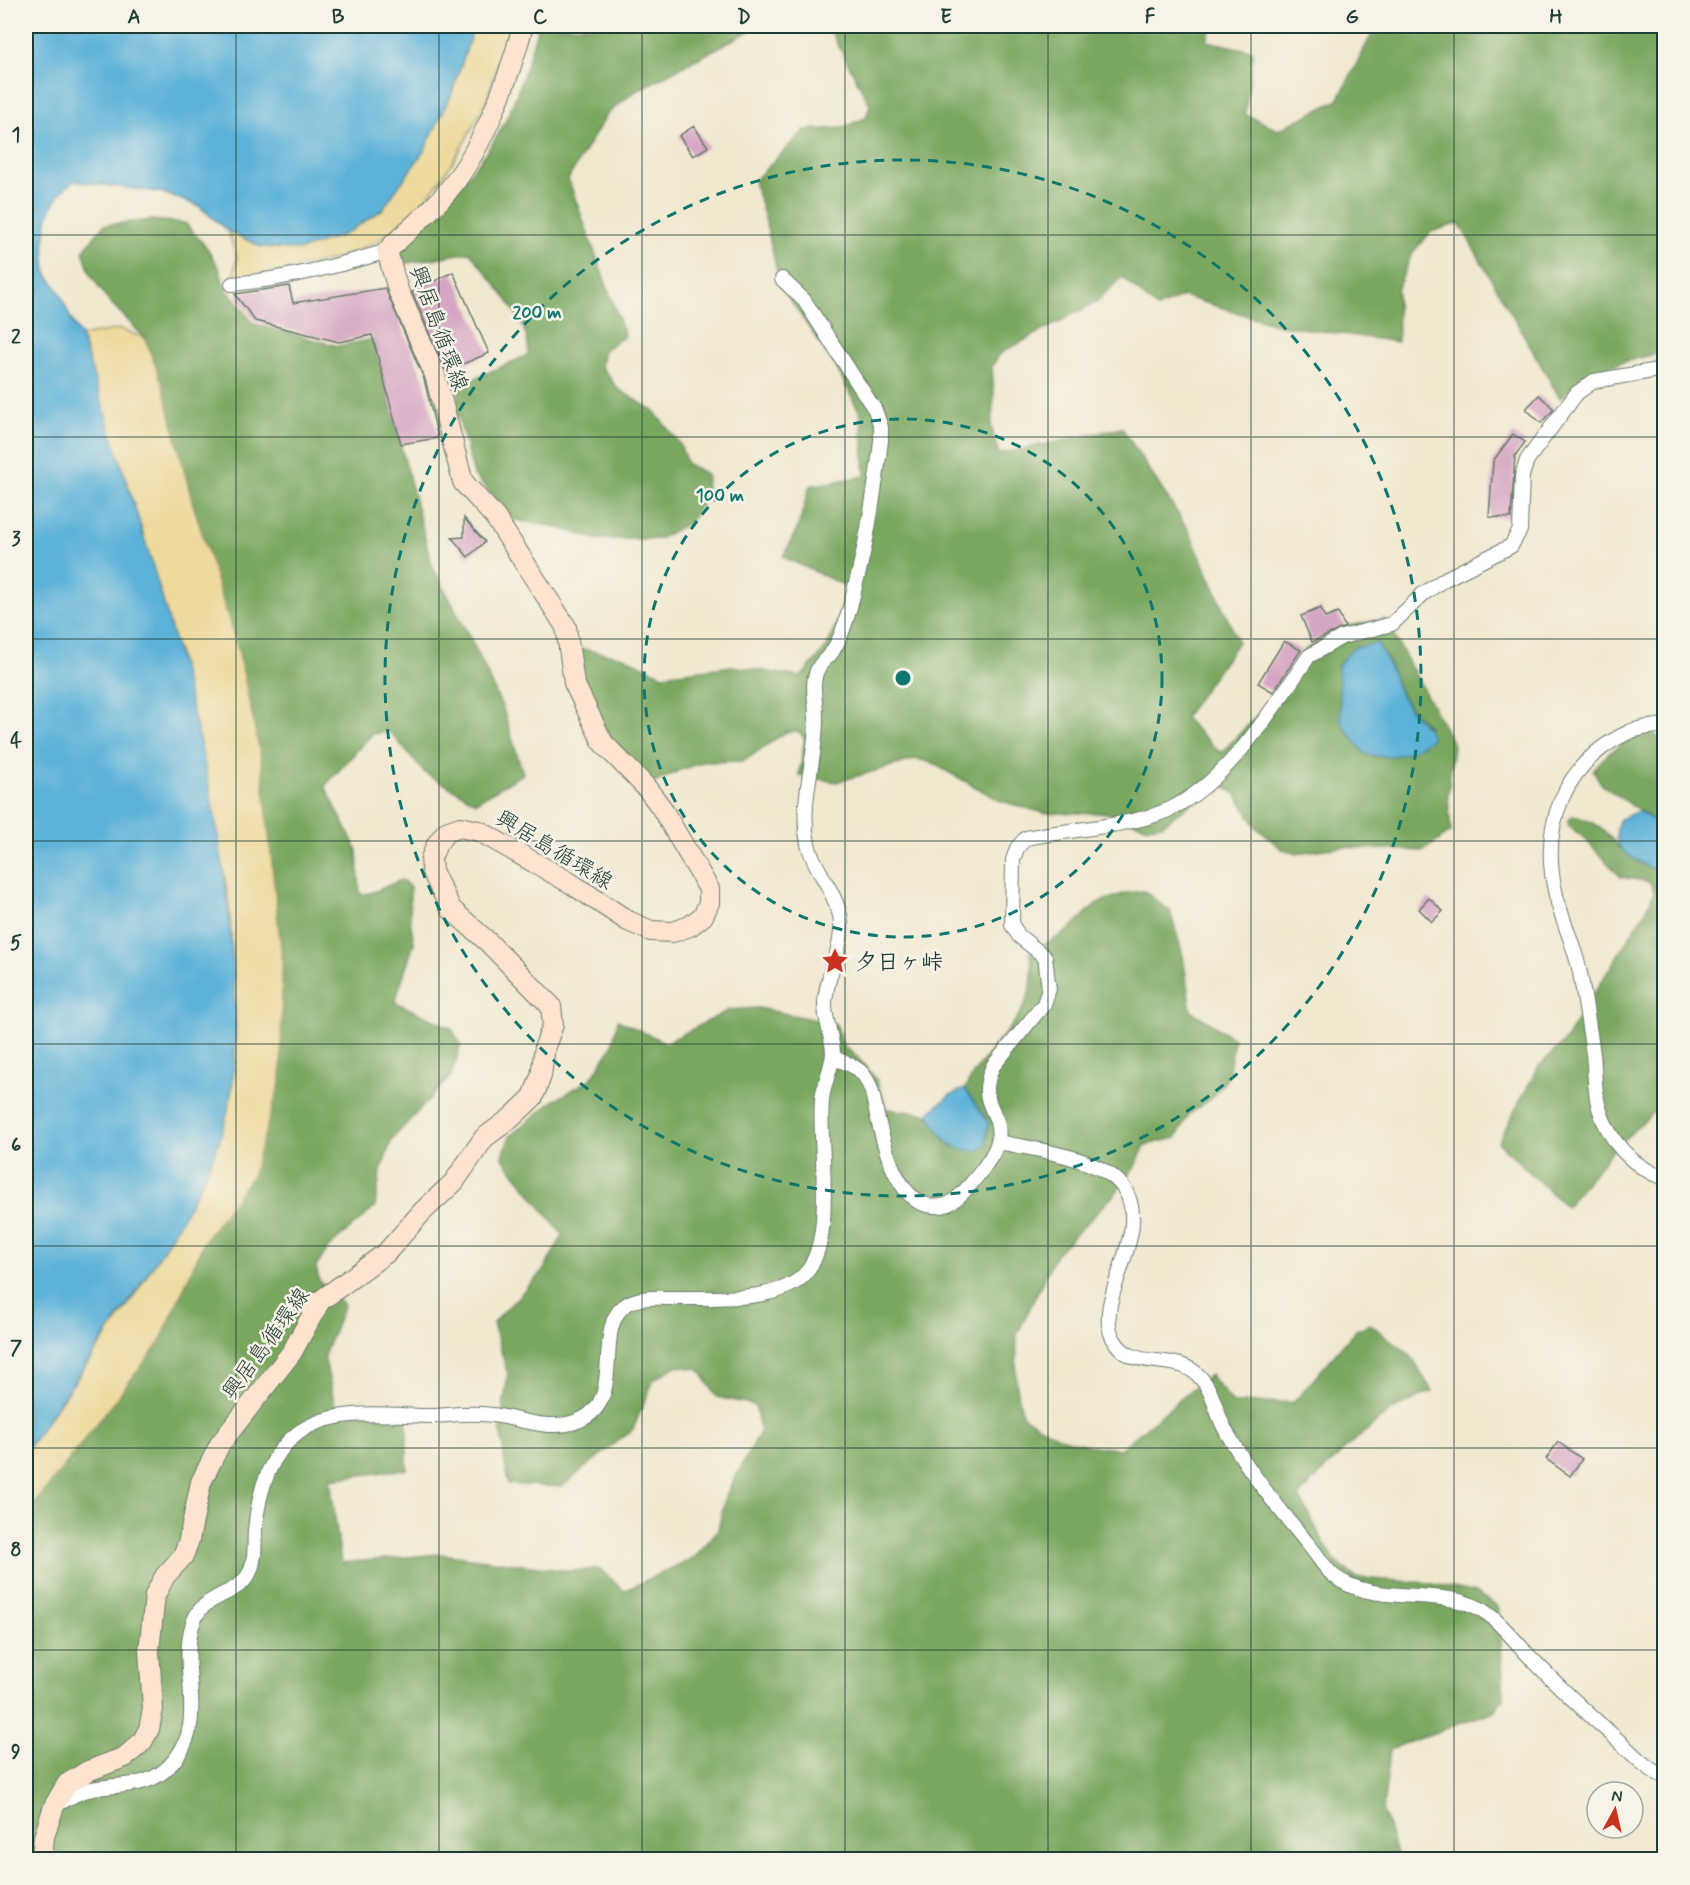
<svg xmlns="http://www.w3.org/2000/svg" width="1690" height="1885" font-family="Mynerve,'Klee One',sans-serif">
<rect width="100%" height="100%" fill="#f7f3e8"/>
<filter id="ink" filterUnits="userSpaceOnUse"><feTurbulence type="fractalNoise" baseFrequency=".0167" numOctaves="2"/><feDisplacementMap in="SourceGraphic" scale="12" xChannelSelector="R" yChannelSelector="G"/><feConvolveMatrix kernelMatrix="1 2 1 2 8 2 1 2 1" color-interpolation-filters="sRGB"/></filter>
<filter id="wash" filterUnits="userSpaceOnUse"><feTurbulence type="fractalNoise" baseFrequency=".008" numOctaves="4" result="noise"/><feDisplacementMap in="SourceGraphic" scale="24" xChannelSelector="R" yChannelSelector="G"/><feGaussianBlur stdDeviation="1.35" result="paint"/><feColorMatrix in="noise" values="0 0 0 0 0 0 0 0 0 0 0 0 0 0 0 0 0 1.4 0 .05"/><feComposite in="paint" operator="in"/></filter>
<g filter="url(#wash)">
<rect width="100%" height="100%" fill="#f1e8d0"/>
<!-- forest -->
<g fill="#7aa760" stroke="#4c724a" stroke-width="1.5" fill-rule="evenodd">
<path d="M538,26H759L636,91L607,114L568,179L625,336L604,350L601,366L618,389L654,411L680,444L687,464L707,474L706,496L691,521L659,539H595L553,526L515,520L474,475L456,408L460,385L528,355C533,323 489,278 470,252L402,264L400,247C433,211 474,176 499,133C517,101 528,61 538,26Z"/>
<path d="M828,26H1211L1207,41L1253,51L1245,114L1278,130L1338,100L1376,26H1664V352L1623,362L1586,375L1560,398L1459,223L1431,232L1412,253L1397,290L1398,342L1279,325L1183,296L1157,308L1122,277L1096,302L1001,353L992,366L994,396L991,426L999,454L1122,428L1189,531L1238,642L1184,718L1221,753L1269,703L1306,649L1349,626L1385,619L1453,744L1448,796L1451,832L1423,851L1341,847L1296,853L1282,849L1257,828L1236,794L1219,783L1162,825L1148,827L1108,813H1044L1001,801L930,762L916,759L837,782L799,776L805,739L798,731L786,732L744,761L703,762L680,770L640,790L561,655L582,649L624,657L663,675L732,666L801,677L827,647L850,588L783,557L798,527L810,486L865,476L861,415L836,367L780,285L765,218L754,181L805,130L841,128L866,118L870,105ZM1387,657C1397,689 1404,705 1429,727L1338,666Z"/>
<path d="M152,220L185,223L207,248L219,268L225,287L254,324L338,346L373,339L432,565L479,655L503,709L523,774L476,802L425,773L389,731L372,734L325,786L357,850L360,894C373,896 389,883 402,880L410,887V919L414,943L395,1002L451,1028L461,1044L451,1076L392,1139L380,1174L375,1207L328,1248L316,1267L319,1281L344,1305L324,1356L335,1406H407V1469L330,1479L341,1563L440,1554L568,1571L600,1569L624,1591L695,1557L718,1530L726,1495L760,1432L755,1405L717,1397L699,1369L676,1366L654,1379L633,1429L561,1487L508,1484L500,1426L508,1375L493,1323L543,1271L563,1235L502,1157L510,1136L550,1103L591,1079L612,1046L618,1020L666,1043L729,1010L758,1008L836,1024L843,1045L859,1059L876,1079L887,1109L928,1114L948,1145L978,1151L986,1144L988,1122L965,1089C989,1039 1044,1015 1030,953L1068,931L1097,903L1126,893L1144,891L1170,911L1183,956L1191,1011L1234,1038L1228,1077L1211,1099L1189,1114L1176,1138L1145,1145L1135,1167L1115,1194L1056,1254L1017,1335L1016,1381L1022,1415C1059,1441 1075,1445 1120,1449L1210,1375L1233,1403L1294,1402L1356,1330L1370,1324L1410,1355L1432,1391L1393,1409L1348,1446L1299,1496L1332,1558L1356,1578L1428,1583L1477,1593L1499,1608L1504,1698L1494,1711L1390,1749L1383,1811L1398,1859H26V1515L160,1342L205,1240L252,1176L282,960L261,758L239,653L192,501L162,383L145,338L108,300L91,275L83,251L104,225Z"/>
<path d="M1655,734L1662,741L1655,786L1664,799V827L1602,785L1593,770C1611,749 1627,737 1655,734Z"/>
<path d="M1573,816C1602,822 1606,836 1627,854C1634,860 1644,864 1652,869L1664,866V1102L1611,1152L1566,1207L1498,1142L1539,1066L1564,1042L1648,907L1654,892L1650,882L1621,877L1583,837L1569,826L1568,820Z"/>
</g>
<!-- sand -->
<g fill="#eeda9e" stroke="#868c69" stroke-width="1.5">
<path d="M474,26H510C501,53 494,82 482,108C456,163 416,226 358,250C318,267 276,272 233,279L237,257L228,231L262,247L424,151L452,93Z"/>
<path d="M119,329L145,338L162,383L192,501L239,653L261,758L282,960L281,1080L252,1176L205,1240L160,1342L26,1515V1451L130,1303L166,1245L235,1064L230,907L213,810L180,659L81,336Z"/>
</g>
<!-- water -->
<g fill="#5db2d9" stroke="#3e7886" stroke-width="1.5">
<path d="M26,26H474L452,93L424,151L382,210L345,234L301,250L262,247L228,231L199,206L160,192L74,181C44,201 42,237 46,270C47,277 55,283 58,290C67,307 69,319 81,336C144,541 220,748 233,964C236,1015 239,1068 226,1119C213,1168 187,1211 161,1253C118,1321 70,1385 26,1451Z"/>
<path d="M1377,643C1391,663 1394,688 1409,708C1416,720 1428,724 1432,738C1409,755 1393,760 1365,754L1341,722L1338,665L1353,648Z"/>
<path d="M1638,811L1664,827V866L1652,869C1629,856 1608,849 1620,819Z"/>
<path d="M965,1089L988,1122L986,1144L978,1151C946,1150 944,1138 928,1114L950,1095Z"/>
</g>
<g id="blocks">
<!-- building -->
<g fill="#d6a7c4">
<path d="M694,126L708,147L693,156L679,136Z"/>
<path d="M453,272L489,353L446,371L412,292Z"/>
<path d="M289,286L293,303L385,288L424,379L438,438L401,444L372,335L339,342L255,321L235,294Z"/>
<path d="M1539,395L1554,409L1541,423L1526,409Z"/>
<path d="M1513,434L1525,442L1515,456L1511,518L1489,517L1493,461Z"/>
<path d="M464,518L485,542L468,557L452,538L464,537Z"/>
<path d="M1321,608L1325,618L1338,613L1345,627L1312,642L1301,616Z"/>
<path d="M1284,641L1301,650L1273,692L1258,683Z"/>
<path d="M1429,898L1443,911L1432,922L1419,909Z"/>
<path d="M1558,1442L1582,1459L1570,1476L1546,1459Z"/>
</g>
</g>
</g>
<g filter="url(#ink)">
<use href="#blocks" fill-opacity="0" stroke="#68796b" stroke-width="1.5"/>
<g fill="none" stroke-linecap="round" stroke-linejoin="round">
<defs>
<g id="minor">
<path d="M232,284C286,279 335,267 387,251"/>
<path d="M1664,725C1653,727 1639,727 1629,732C1564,762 1539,826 1556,895C1562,921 1575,946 1580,973C1585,1000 1589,1027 1593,1054C1595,1071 1594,1091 1599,1108C1609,1141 1632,1167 1664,1178"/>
<path d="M834,1058C843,1062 855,1065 862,1073C872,1085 874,1101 877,1116C884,1145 893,1183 917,1201C925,1206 940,1208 948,1204C963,1197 996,1156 998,1140C1003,1109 975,1106 993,1066L1044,1004L1049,989L1045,957L1019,936L1012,925L1013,860L1017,848L1026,838C1068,829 1130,827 1168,810C1228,782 1273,708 1309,656L1342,637L1392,624L1423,594L1445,579L1511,546L1520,530L1522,476L1527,460L1577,393L1594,381L1664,369"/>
<path d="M998,1142C1032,1149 1102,1157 1123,1187C1155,1232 1092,1298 1113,1338C1131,1374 1174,1350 1199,1376C1214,1391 1215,1412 1226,1431C1249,1473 1278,1507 1308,1544C1317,1554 1324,1568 1334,1576C1376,1609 1447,1583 1488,1614C1504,1626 1518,1645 1532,1659C1560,1688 1589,1715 1619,1741C1632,1753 1648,1771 1664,1776"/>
<path d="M54,1806C63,1802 72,1795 81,1792C109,1782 141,1791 165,1770C215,1725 175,1671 194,1620C205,1592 242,1596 251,1569C256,1556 254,1543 255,1530C258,1495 268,1455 298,1433C335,1406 390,1416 433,1416C449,1415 466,1413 482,1414C514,1415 548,1434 580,1420C626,1401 593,1331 624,1306C637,1296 656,1298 672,1298C709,1297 778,1304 805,1274C837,1238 818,1146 822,1100C823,1084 833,1066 833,1052C832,1036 825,1020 825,1004C825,975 846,946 840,916C835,891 814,869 808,844C799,801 817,758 816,716C816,700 810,681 819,667C822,661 828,658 832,652C844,634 850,608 855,587C868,539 875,490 881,441V427L875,410L804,300L782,279"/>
</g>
<path id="secondary" d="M42,1860L44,1837L54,1806L67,1784L88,1771L125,1757L142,1742L149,1729L153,1709L149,1651L155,1595L165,1576L183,1556L189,1540L201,1482L220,1444L292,1352L320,1301L386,1253L423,1211L454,1182L484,1138L511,1118L533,1097L541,1076L545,1046L553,1025L551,1006L488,942L451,909L432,871L431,858L437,844L446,832L460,827L479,831L572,884L628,921L651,931L673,932L690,926L703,916L709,903V889L661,807L645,786L603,743L574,683L566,627L495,517L463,482L435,375L398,290L387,251C404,234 423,218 440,200C480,157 508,82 523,26"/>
</defs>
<!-- minor casing -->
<use href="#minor" stroke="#68796b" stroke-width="16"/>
<!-- secondary casing -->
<use href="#secondary" stroke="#68796b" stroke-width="22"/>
<!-- minor -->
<use href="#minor" stroke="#fff" stroke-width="14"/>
<!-- secondary -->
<use href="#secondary" stroke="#fde4d0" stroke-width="20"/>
</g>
</g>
<!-- grid -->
<path fill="none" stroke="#1f3d34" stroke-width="1.5" stroke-opacity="0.55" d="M236,26V1860M439,26V1860M642,26V1860M845,26V1860M1048,26V1860M1251,26V1860M1454,26V1860M26,235H1664M26,437H1664M26,639H1664M26,841H1664M26,1044H1664M26,1246H1664M26,1448H1664M26,1650H1664"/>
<!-- distance rings -->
<g fill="none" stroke="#0f766e" stroke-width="3" stroke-dasharray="10 8">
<circle cx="903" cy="678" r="259"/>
<circle cx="903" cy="678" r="518"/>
</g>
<!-- icons -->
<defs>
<symbol id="sight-bare" viewBox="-9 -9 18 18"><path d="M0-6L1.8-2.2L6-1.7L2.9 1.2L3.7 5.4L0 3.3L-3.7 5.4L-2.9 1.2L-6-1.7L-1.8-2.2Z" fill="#c8321e" stroke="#f7f3e8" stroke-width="2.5" paint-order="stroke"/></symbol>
</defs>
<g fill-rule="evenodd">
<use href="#sight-bare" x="816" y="942" width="38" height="38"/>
</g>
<g text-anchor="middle" stroke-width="5" stroke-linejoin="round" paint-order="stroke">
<!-- street labels -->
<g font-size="22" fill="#1f3d34" stroke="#f7f3e8">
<text transform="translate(440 328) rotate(70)" y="8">興居島循環線</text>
<text transform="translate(555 849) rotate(31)" y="8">興居島循環線</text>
<text transform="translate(265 1343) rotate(-54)" y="8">興居島循環線</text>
</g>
<!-- poi labels -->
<g font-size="22" font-weight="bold" fill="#1f3d34" stroke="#f7f3e8" text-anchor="start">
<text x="855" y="969">夕日ヶ峠</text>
</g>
</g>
<circle cx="903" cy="678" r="9" fill="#0f766e" stroke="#f7f3e8" stroke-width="3"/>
<g font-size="18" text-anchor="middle" font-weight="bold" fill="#0f766e" stroke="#f7f3e8" stroke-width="5" stroke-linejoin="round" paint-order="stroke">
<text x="537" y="318">200 m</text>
<text x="720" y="501">100 m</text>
</g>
<!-- margin -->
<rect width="1690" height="1885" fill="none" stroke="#f7f3e8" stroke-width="66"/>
<!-- north arrow -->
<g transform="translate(1615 1810) rotate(8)"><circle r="28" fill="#f7f3e8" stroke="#a1aaa0" stroke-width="1.5"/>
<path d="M0-4.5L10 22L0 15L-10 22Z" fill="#c8321e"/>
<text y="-9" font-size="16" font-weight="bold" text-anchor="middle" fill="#1f3d34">N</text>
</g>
<rect x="33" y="33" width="1624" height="1819" fill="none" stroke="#1f3d34" stroke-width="2"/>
<g font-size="20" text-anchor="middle" font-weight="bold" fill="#1f3d34">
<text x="134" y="23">A</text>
<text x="338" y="23">B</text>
<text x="540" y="23">C</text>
<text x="744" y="23">D</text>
<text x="946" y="23">E</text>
<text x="1150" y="23">F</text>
<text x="1352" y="23">G</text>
<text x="1556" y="23">H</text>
<text x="16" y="141">1</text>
<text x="16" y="343">2</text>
<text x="16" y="545">3</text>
<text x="16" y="747">4</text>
<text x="16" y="949">5</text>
<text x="16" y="1151">6</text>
<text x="16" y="1354">7</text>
<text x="16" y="1556">8</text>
<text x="16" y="1758">9</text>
</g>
</svg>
